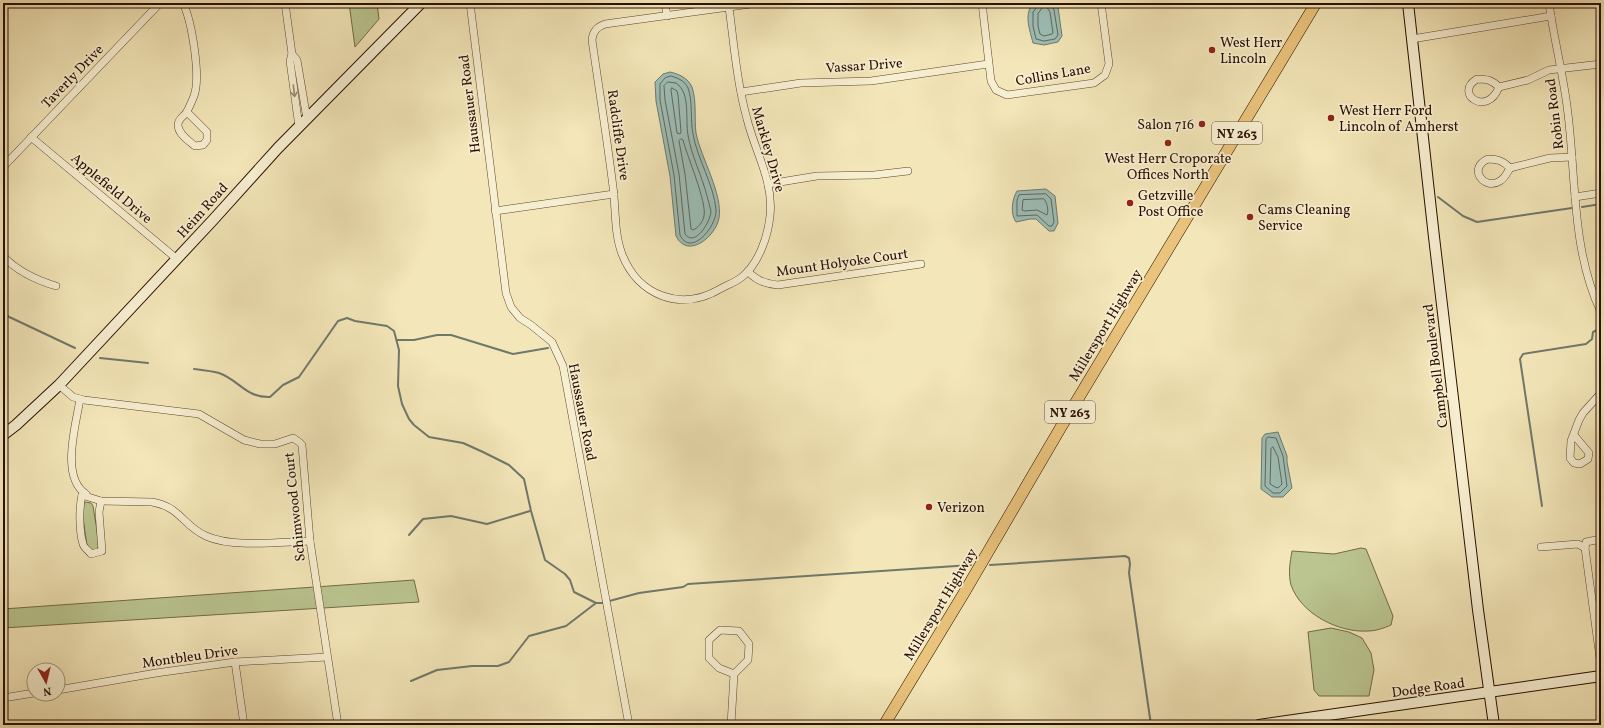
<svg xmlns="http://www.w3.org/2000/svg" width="1604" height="728" font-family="Vollkorn,serif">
<rect width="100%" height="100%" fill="#f3e6b8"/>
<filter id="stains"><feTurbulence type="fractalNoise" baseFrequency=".005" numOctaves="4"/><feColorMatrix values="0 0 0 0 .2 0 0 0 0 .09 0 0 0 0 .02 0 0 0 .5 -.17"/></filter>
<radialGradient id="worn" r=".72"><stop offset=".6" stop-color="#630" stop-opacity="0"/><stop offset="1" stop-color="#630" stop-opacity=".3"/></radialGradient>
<!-- green -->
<g fill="#bac58f" stroke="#726a48">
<path d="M349,3H377L379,19L355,47Z"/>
<path d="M85,502L91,503L93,506L99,543L98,548L95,551L90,550L87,546C86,536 80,509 85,502Z"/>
<path d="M1361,548L1366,549L1393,616L1391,625C1384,628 1376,631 1368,631C1339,633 1301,614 1291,585C1288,574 1290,562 1292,551L1334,554Z"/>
<path d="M414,580L419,602L3,628V609Z"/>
<path d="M1331,628L1349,632L1362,638L1371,653L1374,670L1369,696H1319L1314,690L1308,632Z"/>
</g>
<!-- water -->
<g fill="#9dbeb6" stroke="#6f786d">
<path d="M1043,3H1053L1058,7L1062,36L1058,42L1044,45L1033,43C1030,31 1024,15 1032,5Z"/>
<path d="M670,72C679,74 688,78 692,87C697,102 694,118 696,133C701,158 723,194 719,218C716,236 688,260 676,236L670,176L656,101L655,82L663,74Z"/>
<path d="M1046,189L1055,196L1058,223L1054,231H1049L1036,219H1030L1016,222C1010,214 1012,199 1017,191Z"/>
<path d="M1278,432L1287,456V462L1292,488L1283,497H1272L1261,489L1262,438L1265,434Z"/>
</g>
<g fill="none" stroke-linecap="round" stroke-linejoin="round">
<!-- shore -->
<g stroke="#63665b" stroke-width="1">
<path d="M1038,3L1037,7L1033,12V26L1036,39L1044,41L1055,39L1058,35L1054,10L1051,3"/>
<path d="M1044,6H1046L1050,12L1053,33L1052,34L1044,36L1040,34L1038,26V14Z"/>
<path d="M671,76C678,78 685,81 688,88C693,102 690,119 693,134C697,158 714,185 716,210C717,226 691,258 680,235L674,175L660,100V84L665,78Z"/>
<path d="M668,82L676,83C691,93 685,119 688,135C691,155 702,176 707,196C708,201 710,206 711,211C711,221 695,248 685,234L679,174L665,100L664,86Z"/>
<path d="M672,88L677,91L678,95L681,132L680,134L677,133L671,90Z"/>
<path d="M681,139L683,140C687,156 707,202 704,216C703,222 698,228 693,230L691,229L685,174L679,141Z"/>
<path d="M1046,194L1051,199L1054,222L1052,226H1049L1037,215L1017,216V200L1019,195Z"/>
<path d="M1044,199C1047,202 1049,211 1047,215L1037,210L1024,211L1022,210L1023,200Z"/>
<path d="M1268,437L1276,438L1283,456L1287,486L1280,493H1273L1265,486L1266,440Z"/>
<path d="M1273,447L1278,457L1282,484L1278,488L1275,487L1270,484L1271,449Z"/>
</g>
<!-- stream -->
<g stroke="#6f786d" stroke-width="2">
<path d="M1438,197L1463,216L1477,222L1572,208"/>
<path d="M1582,207L1601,204"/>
<path d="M3,314L75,348"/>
<path d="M397,340H414L437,335H451L513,354L548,348"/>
<path d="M100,358L148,363"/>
<path d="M194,369C202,370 211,371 219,373C239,380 246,398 270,397L283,385L299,377L338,321L347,318L355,321L387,326L394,331L399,350L398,386L402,404L409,419L414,425L429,437L463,443L483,452L509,465L524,479L531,511L545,560L565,574L570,580L574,592L596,603H602L639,593L683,587L688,584L971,565"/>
<path d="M1542,506L1520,359L1523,354L1586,344L1592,339L1593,332L1599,329"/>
<path d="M409,535L423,519L451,516L487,524L530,511"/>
<path d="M990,565L1125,556L1129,558L1130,564L1129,573L1151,725"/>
<path d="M411,681L437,670L472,666H498L509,662L529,636L566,626L596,603"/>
</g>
<defs>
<g id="street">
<path d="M183,3C192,22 201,77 194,96C192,101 189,108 186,113C183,117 178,119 178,125C178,134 189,141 195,146L203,145L207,140V132L187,112"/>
<path d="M285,3L292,54L290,61L299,127"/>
<path d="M470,3L506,293L511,307L520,318L531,325L552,342L563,366L629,725"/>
<path d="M665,3L667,16"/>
<path d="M982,3L991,81L996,90L1007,95L1094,83L1105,75L1109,64L1101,3"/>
<path d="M1549,3C1554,40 1564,77 1568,114C1576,179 1572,252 1601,312"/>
<path d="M729,7C734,45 737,83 747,119C755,152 774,181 770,216C768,236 759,263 742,277C736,282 727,285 720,289C681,312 638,296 622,254C614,233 616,209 613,187C607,138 599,89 592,40C593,31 597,27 605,24L758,3"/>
<path d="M1412,39L1551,16"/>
<path d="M292,54L297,60L307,119"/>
<path d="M1477,79C1487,79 1492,80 1499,87C1487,118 1453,93 1477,79Z"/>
<path d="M1499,87L1528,80L1549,70L1601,64"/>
<path d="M741,92L801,83L871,81L988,64"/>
<path d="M31,137L177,259"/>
<path d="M1488,159C1498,159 1503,161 1510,168C1507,173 1505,178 1500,181C1484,191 1467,168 1488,159Z"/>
<path d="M3,167L160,3"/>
<path d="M1510,168L1550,158L1572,157"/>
<path d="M768,184L817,176L874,175L908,171"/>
<path d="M1575,197L1601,193"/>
<path d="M495,211L614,194"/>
<path d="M3,256C17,271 36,280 56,286"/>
<path d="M748,271C755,280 766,284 778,285L921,264"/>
<path d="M59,385L73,397L84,400L199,414L244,440L260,444H275L293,438L299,442L302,445L310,541L338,725"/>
<path d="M80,399C76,425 60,477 86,494L82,495C79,508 79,531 83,544C84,548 89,551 91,554L102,551L99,512L101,501"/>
<path d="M1574,435L1589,453L1588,459L1580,464L1574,463L1570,458L1571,441L1579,420L1583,413L1601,393"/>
<path d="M82,495L101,501L152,502C181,507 183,526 206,536C232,548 280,542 310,541"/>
<path d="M1601,539L1586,542L1585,548L1601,666"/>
<path d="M1541,547L1578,544L1585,548"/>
<path d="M235,662L244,725"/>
<path d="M58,690L156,673L235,662L327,657"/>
<path d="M3,698L34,693"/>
<path d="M731,725L734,674L748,660L749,644L739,631L720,630L709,640V658L719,668L734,674"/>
</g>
<g id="secondary">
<path d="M1408,3L1434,237L1478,610L1494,725"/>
<path d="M3,435L16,425L59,385L213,220L278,148L421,3"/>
<path d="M1259,725L1601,676"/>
</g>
<path id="primary" d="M884,725L964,593L1061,427L1316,3"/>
</defs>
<!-- street casing -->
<use href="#street" stroke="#5c442e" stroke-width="8"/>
<!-- secondary casing -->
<use href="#secondary" stroke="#290e00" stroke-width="12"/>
<!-- primary casing -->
<use href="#primary" stroke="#290e00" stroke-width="12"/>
<!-- street -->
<use href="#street" stroke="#f7efd1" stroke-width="7"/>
<!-- secondary -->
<use href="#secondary" stroke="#f7efd1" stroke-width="10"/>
<!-- primary -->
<use href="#primary" stroke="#eac37c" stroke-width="11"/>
</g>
<!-- one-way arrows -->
<defs><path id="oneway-shaft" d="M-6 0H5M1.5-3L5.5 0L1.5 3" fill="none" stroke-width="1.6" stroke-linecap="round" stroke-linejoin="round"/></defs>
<use stroke="#9a8a73" href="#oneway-shaft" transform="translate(294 91) rotate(83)"/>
<!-- markers -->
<g fill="#8f2418" stroke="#f7efd1" stroke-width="1.5">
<circle cx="1212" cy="50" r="4"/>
<circle cx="1331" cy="118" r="4"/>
<circle cx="1202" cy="124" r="4"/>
<circle cx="1168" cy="143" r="4"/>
<circle cx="1130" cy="203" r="4"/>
<circle cx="1250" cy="217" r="4"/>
<circle cx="929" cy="507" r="4"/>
</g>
<g text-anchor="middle" stroke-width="3.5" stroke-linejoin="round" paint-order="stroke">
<!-- shield labels -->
<g fill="#f7efd1" stroke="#67523f" stroke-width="1">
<rect x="1212" y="122" width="50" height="22" rx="3"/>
<rect x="1045" y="401" width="50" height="22" rx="3"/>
</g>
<g font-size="13" font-weight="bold" fill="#290e00">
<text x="1237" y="138">NY 263</text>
<text x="1070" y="417">NY 263</text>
</g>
<!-- poi labels -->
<g font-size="14" fill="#290e00" stroke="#f7efd1" text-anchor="start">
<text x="1220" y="47">West Herr<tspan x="1220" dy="16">Lincoln</tspan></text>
<text x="1339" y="115">West Herr Ford<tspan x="1339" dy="16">Lincoln of Amherst</tspan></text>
<text x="1194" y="129" text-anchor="end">Salon 716</text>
<text x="1168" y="163" text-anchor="middle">West Herr Croporate<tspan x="1168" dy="16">Offices North</tspan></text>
<text x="1138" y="200">Getzville<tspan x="1138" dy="16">Post Office</tspan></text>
<text x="1258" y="214">Cams Cleaning<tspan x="1258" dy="16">Service</tspan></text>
<text x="937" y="512">Verizon</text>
</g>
<!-- street labels -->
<g font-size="14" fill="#290e00" stroke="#f7efd1">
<text transform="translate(864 65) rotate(-4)" y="5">Vassar Drive</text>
<text transform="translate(1053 74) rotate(-10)" y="5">Collins Lane</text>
<text transform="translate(72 76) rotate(-46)" y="5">Taverly Drive</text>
<text transform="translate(469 104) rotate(-97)" y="5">Haussauer Road</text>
<text transform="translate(1554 114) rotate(-97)" y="5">Robin Road</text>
<text transform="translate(619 135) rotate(82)" y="5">Radcliffe Drive</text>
<text transform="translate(769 149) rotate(74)" y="5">Markley Drive</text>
<text transform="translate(112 188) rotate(40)" y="5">Applefield Drive</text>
<text transform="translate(202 210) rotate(-48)" y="5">Heim Road</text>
<text transform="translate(842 262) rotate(-8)" y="5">Mount Holyoke Court</text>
<text transform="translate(1105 325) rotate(-59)" y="5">Millersport Highway</text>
<text transform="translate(1435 366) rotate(-97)" y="5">Campbell Boulevard</text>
<text transform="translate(583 412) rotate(79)" y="5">Haussauer Road</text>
<text transform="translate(294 507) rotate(-96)" y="5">Schimwood Court</text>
<text transform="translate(940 604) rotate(-59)" y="5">Millersport Highway</text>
<text transform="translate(190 656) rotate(-8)" y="5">Montbleu Drive</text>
<text transform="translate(1428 687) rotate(-8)" y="5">Dodge Road</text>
</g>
</g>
<!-- margin -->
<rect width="1604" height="728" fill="none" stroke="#f3e6b8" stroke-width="16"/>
<rect x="4" y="4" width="1596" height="720" fill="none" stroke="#290e00" stroke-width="2"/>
<rect x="8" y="8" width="1588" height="712" fill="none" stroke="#290e00"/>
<!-- north arrow -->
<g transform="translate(46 682) rotate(172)"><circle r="19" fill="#f7efd1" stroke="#a5957d"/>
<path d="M0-3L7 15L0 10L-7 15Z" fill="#8f2418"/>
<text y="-6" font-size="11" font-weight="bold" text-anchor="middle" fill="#290e00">N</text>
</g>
<rect width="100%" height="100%" filter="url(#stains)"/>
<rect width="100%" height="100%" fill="url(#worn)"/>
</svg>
